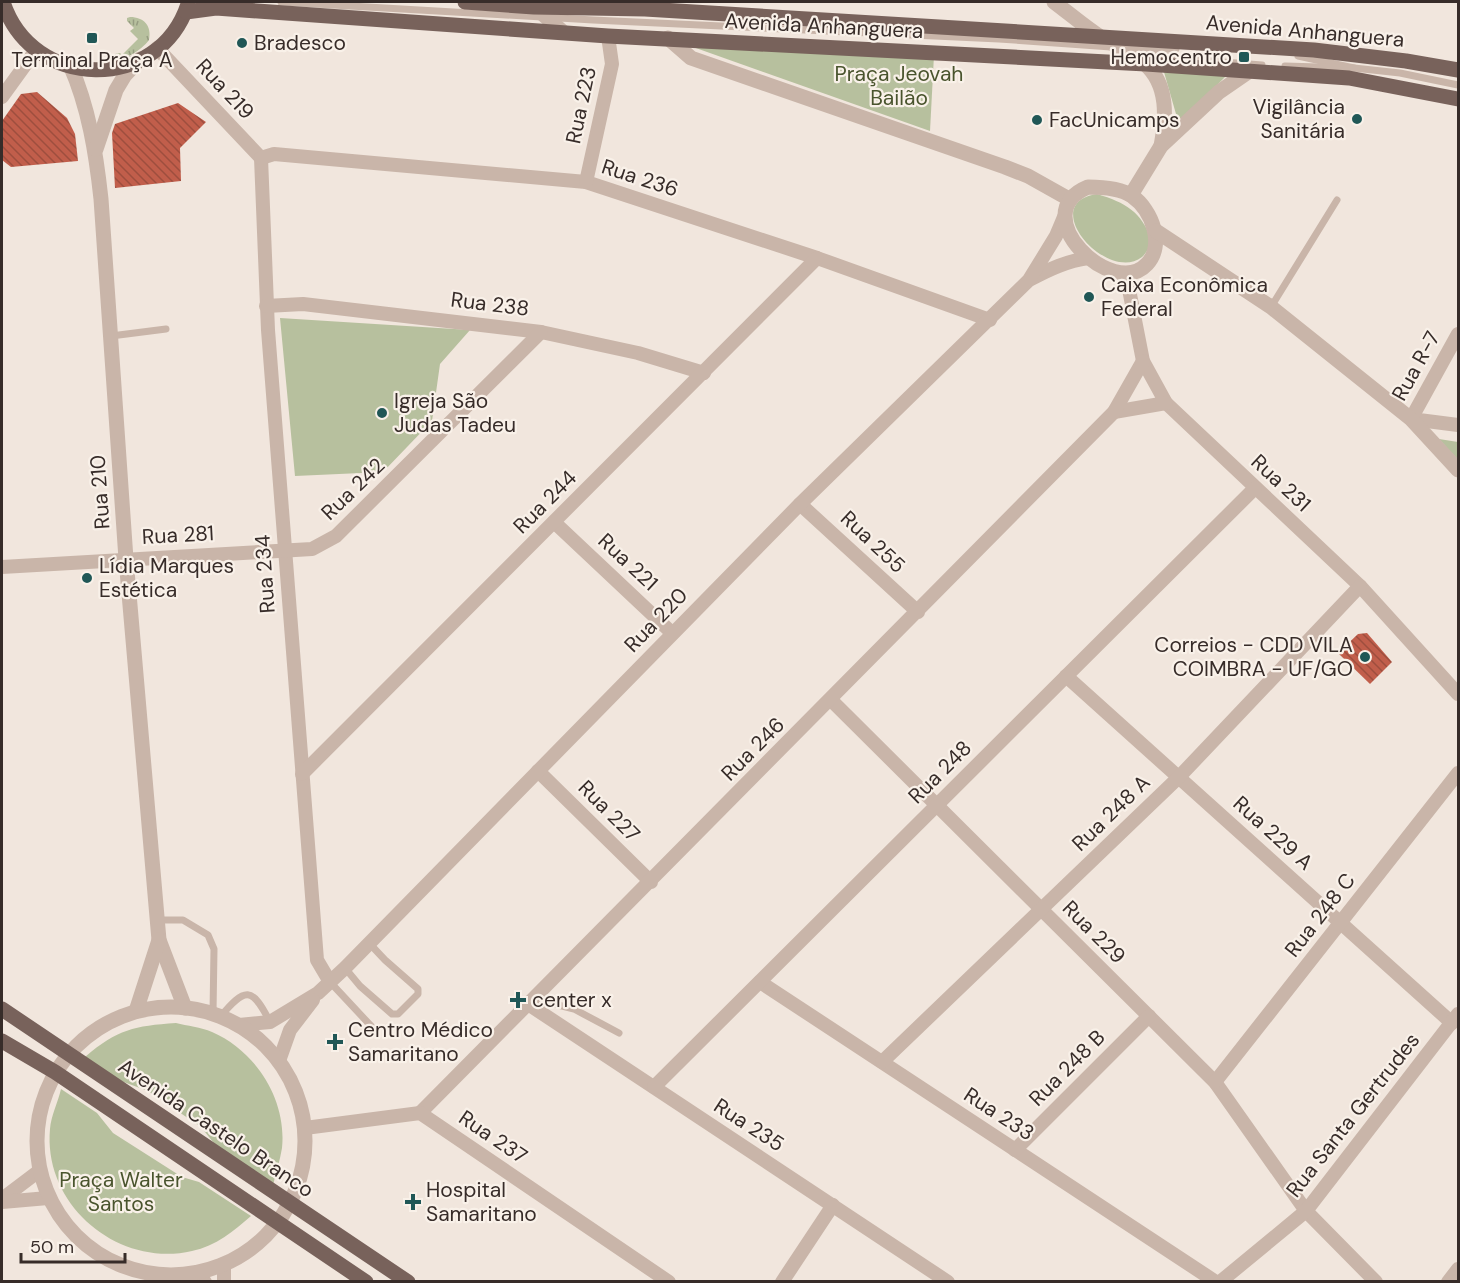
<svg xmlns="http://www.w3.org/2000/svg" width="1460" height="1283" font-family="'DM Sans',sans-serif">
<defs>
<pattern id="grass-tufts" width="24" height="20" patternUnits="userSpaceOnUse" patternTransform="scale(1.5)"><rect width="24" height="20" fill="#b7c09e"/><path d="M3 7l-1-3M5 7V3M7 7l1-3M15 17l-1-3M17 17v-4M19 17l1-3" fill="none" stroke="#969c81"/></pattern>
<pattern id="building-back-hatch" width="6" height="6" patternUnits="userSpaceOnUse" patternTransform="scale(1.5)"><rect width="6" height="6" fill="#c15e4b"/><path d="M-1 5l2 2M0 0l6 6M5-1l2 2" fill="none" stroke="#9e4e3e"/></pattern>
</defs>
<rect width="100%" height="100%" fill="#f1e6dd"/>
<!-- grass -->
<path fill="url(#grass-tufts)" d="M130,17C144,17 152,26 149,40C141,51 122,62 109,61L107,57L109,52L110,55L120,53L122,55L138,39L130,31L134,28L127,21V18Z"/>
<!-- park -->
<g fill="#b7c09e">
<path d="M693,47L934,55L930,131Z"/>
<path d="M1164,72L1227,75L1173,129L1176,114Z"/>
<path d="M1097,194C1126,203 1141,211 1152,241C1149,246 1147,253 1142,257C1107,284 1036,203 1097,194Z"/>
<path d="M280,318L470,330L440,364L432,421L383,472L295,476Z"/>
<path d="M1439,439L1458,442V460Z"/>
<path d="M176,1023C187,1026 201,1027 212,1032C256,1051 287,1100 282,1148C280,1160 276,1173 273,1185L217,1147L201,1127L148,1091L121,1081L85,1057C118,1029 134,1026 176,1023Z"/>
<path d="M61,1089L97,1113L113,1133L182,1177L199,1182L251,1216C234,1231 216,1246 192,1251C119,1268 43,1206 50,1129C51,1116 58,1102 61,1089Z"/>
</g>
<!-- building -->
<g fill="url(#building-back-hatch)">
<path d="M37,92L67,118L75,134L78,161L11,167L2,160V121L21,94Z"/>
<path d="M178,103L206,122L180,148L181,181L115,188L112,133L115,124Z"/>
<path d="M1367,633L1392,662L1370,684L1338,653L1358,634Z"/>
</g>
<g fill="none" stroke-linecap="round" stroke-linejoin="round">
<!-- service -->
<g stroke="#c9b5a9" stroke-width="7">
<path d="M281,2L593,20L999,39L1111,47"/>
<path d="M1130,48L1176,49"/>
<path d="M1133,50L1185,59L1262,65"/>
<path d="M1298,56L1354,68"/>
<path d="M1285,66L1354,68L1400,73L1458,85"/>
<path d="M1271,307L1337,200"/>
<path d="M111,336L166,329"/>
<path d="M158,920H183L208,935L214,949L213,1013"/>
<path d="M345,968L360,986L392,1014H398L418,994V989L385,960L369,943"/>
<path d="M330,982L372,1027"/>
<path d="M536,1009L554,1004L574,1009L619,1033"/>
<path d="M220,1017C245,987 252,986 270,1022"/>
</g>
<!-- minor -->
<g stroke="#c9b5a9" stroke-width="14">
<path d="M157,48L261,158"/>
<path d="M2,97L36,50"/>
<path d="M261,158L268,330L317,960L330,982"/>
<path d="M261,158L274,154L586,182L817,258L990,320"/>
<path d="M586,182L612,64L608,36"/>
<path d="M1126,274L1143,361L1166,403L1360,586L1458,694"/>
<path d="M1031,279C1050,269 1067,261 1088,258"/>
<path d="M266,306L303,304L541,332L638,353L704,373"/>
<path d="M1458,334L1411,419L1458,425"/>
<path d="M1114,412L1166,403"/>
<path d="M800,504L918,612"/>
<path d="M554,522L672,633"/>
<path d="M2,567L312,549L336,536L541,332"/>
<path d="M1066,676L1452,1023"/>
<path d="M831,700L1215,1082L1306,1211L1376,1282"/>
<path d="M538,771L651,882"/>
<path d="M302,774L817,258"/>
<path d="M760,982L1216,1282"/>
<path d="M528,1004L948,1282"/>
<path d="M239,1025L270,1022L318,993L345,968L800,504L1029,280L1056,236L1064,217"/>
<path d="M279,1061L290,1030L313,1000"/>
<path d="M882,1062L1179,777L1360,586"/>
<path d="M1215,1082L1458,773"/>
<path d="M654,1087L1255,488"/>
<path d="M420,1113L1114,412L1143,361"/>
<path d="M305,1128L420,1113L669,1282"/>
<path d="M1015,1150L1149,1016"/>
<path d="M2,1199L39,1171"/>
<path d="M2,1202L48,1198"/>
<path d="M224,1264V1282"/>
<path d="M197,1272L205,1282"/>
<path d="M782,1282L833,1205"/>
<path d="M1220,1282L1306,1211L1458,1014"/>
<path d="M1448,1282L1458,1269"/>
</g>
<!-- tertiary -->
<g stroke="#c9b5a9" stroke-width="15">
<path d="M529,2L563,32"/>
<path d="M1054,2C1070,14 1085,27 1102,38C1116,46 1133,53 1145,64C1169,85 1166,119 1161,146"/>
<path d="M668,38L691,58L1005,167L1028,176L1069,199"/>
<path d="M70,65C89,108 96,153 101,199L126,559L159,940L185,1008"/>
<path d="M96,149L116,90L125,75L140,59"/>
<path d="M1088,187C1103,187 1120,188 1132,196C1152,210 1165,245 1147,264C1113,301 1023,214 1088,187Z"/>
<path d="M1131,195L1161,146L1219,92L1248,72"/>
<path d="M1156,231L1271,307L1411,419L1458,470"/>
<circle cx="171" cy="1141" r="134"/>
<path d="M136,1011L159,940"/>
</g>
<!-- primary -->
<g stroke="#78625b" stroke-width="15">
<path d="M3,2C32,91 159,93 188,4"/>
<path d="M465,2L534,7L645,9L1314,50L1406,61L1458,70"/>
<path d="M186,12L216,8L608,36L1146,64L1349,78L1458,99"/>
<path d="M2,1009L408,1282"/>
<path d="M2,1041L55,1072L366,1282"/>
</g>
</g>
<!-- markers -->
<g fill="#205756" stroke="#f9f1e9" stroke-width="2">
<rect x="86" y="32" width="12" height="12" rx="3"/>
<circle cx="242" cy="43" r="6"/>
<rect x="1238" y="51" width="12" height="12" rx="3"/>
<circle cx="1357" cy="119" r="6"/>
<circle cx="1037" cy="120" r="6"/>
<circle cx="1089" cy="297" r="6"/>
<circle cx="382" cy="413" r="6"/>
<circle cx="87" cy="578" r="6"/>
<circle cx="1365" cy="657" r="6"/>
<path d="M515 991h6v6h6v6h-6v6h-6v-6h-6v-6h6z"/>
<path d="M332 1033h6v6h6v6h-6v6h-6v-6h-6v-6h6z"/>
<path d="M410 1193h6v6h6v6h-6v6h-6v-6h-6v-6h6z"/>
</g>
<g text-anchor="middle" stroke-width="4.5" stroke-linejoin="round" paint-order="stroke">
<!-- street labels -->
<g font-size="21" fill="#372c29" stroke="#f9f1e9">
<text transform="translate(824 26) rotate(3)" y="7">Avenida Anhanguera</text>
<text transform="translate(1305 31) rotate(5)" y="7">Avenida Anhanguera</text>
<text transform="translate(225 89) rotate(47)" y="7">Rua 219</text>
<text transform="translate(581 105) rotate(-78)" y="7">Rua 223</text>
<text transform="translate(640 178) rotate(18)" y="7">Rua 236</text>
<text transform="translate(490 304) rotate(7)" y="7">Rua 238</text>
<text transform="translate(1416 366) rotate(-61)" y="7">Rua R-7</text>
<text transform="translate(1281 483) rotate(43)" y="7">Rua 231</text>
<text transform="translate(353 489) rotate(-44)" y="7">Rua 242</text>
<text transform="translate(100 492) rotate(-94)" y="7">Rua 210</text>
<text transform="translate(545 502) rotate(-45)" y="7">Rua 244</text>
<text transform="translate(178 535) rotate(-3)" y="7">Rua 281</text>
<text transform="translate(873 542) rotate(43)" y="7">Rua 255</text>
<text transform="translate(628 562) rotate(43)" y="7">Rua 221</text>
<text transform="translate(265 574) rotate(-94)" y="7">Rua 234</text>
<text transform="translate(656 620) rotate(-46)" y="7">Rua 220</text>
<text transform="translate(753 749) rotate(-45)" y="7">Rua 246</text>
<text transform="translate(940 772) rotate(-45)" y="7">Rua 248</text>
<text transform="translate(609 811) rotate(45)" y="7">Rua 227</text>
<text transform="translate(1111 813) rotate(-44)" y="7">Rua 248 A</text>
<text transform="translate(1273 833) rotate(42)" y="7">Rua 229 A</text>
<text transform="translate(1320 915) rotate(-52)" y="7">Rua 248 C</text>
<text transform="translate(1094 932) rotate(45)" y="7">Rua 229</text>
<text transform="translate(1067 1068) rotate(-45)" y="7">Rua 248 B</text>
<text transform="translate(999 1114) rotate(33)" y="7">Rua 233</text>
<text transform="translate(1353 1115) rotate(-52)" y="7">Rua Santa Gertrudes</text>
<text transform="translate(749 1125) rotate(33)" y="7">Rua 235</text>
<text transform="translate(216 1128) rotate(34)" y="7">Avenida Castelo Branco</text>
<text transform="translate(493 1137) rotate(34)" y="7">Rua 237</text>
</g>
<!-- poi labels -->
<g font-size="21" fill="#372c29" stroke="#f9f1e9" text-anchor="start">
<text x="254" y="50">Bradesco</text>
<text x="1232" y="64" text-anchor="end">Hemocentro</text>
<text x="92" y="67" text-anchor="middle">Terminal Praça A</text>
<text x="1345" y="114" text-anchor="end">Vigilância<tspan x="1345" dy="24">Sanitária</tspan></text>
<text x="1049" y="127">FacUnicamps</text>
<text x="1101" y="292">Caixa Econômica<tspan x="1101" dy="24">Federal</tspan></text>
<text x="394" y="408">Igreja São<tspan x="394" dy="24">Judas Tadeu</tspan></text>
<text x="99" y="573">Lídia Marques<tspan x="99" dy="24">Estética</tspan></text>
<text x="1353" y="652" text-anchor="end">Correios - CDD VILA<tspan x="1353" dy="24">COIMBRA - UF/GO</tspan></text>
<text x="532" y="1007">center x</text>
<text x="348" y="1037">Centro Médico<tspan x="348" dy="24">Samaritano</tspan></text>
<text x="426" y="1197">Hospital<tspan x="426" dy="24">Samaritano</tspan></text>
</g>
<!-- park labels -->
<g font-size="21" fill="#49542d" stroke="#f9f1e9">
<text x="899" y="81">Praça Jeovah<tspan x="899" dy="24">Bailão</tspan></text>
<text x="121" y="1187">Praça Walter<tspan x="121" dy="24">Santos</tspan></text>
</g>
</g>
<!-- border -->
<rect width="1460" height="1283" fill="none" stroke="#372c29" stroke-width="6"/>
<!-- scale -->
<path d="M21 1253v9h104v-9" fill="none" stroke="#372c29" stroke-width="3"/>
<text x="30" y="1253" font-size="18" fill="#372c29" stroke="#f9f1e9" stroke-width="4.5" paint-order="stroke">50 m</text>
</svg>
